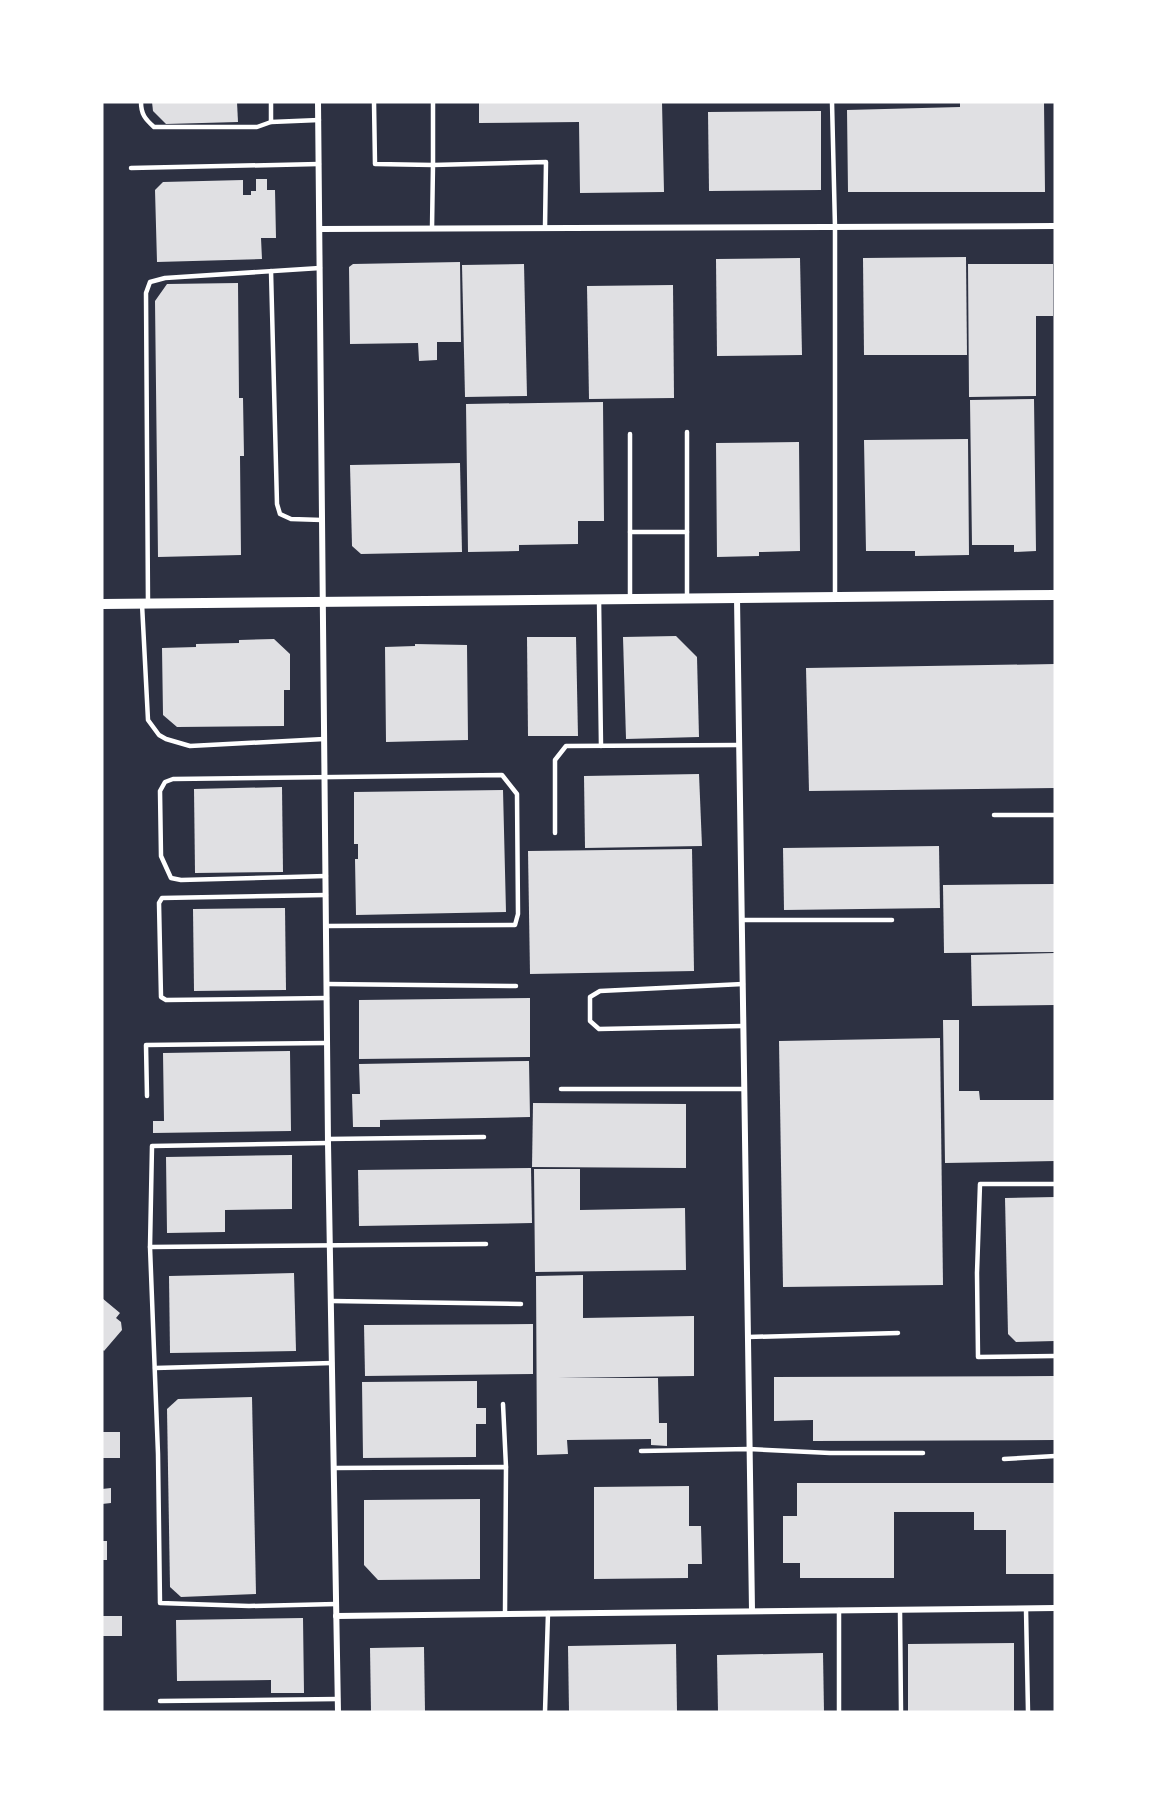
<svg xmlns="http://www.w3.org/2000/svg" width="1157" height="1814" font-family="'IBM Plex Sans',sans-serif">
<rect width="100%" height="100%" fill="#2d3142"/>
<!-- building -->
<g fill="#e0e0e3">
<path d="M152,102H237L238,122L166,124L153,111Z"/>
<path d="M479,102H662L664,192L580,193L579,122L479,123Z"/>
<path d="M960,102H1044L1045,192H848L847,110L960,107Z"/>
<path d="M821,111V190L709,191L708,112Z"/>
<path d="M256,179H267V190H275L276,238H261L262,259L157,262L155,190L163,182L243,180V195H251V191H256Z"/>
<path d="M966,257L967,355H864L863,258Z"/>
<path d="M800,258L802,355L717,356L716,259Z"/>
<path d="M460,262L461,342H437V360L419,361L418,343L350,344L349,267L353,264Z"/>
<path d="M524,264L527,396L465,397L462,265Z"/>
<path d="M968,264H1053V316H1036V396L969,397Z"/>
<path d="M238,283L239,398H243L244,456H240L241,555L158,557L155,301L167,284Z"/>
<path d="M673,285L674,398L589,399L587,286Z"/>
<path d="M1034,399L1036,551L1014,552V545H972L970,400Z"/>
<path d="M603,402L604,521H578V544L519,545V551L468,552L466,404Z"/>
<path d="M968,439L969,555L915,556V551H866L864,440Z"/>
<path d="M799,442L800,551L759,552V556L717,557L716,443Z"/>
<path d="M460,463L462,552L361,554L352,546L350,465Z"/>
<path d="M676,636L697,657L699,737L626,739L623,637Z"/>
<path d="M527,637H576L578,736H528Z"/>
<path d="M274,639L290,654V690H284V726L177,727L163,715L162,648L196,647V644L239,643V640Z"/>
<path d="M415,644L467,645L468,740L386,742L385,647L415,646Z"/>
<path d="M1055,664V788L809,791L806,668Z"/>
<path d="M699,774L702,846L585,848L584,776Z"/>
<path d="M282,787L283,872L195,873L194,789Z"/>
<path d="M503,790L506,912L356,915L355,859H358V844H354V792Z"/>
<path d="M939,846L940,908L784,910L783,848Z"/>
<path d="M692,849L694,971L530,974L528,851Z"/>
<path d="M1055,884V952L944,953L943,885Z"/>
<path d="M285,908L286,990L194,991L193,909Z"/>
<path d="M1055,953V1005L972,1006L971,955Z"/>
<path d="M530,998V1057L359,1059V1000Z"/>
<path d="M943,1020H959V1091H979L980,1100H1055V1161L945,1163Z"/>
<path d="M940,1038L943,1285L783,1287L779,1041Z"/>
<path d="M290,1051L291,1131L153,1133V1121H164L163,1053Z"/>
<path d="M529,1061L530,1117L380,1120V1127H353L352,1094H360L359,1064Z"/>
<path d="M533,1103L686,1104V1168L532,1167Z"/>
<path d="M292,1155V1209L225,1210V1232L167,1233L166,1157Z"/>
<path d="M531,1168L532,1223L359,1226L358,1170Z"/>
<path d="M534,1169H580V1210L685,1208L686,1270L535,1272Z"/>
<path d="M1055,1197V1341L1016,1342L1008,1334L1005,1198Z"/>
<path d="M294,1273L296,1351L170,1353L169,1276Z"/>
<path d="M583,1275V1318L694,1316V1376L558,1378H658L659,1423H667V1446L651,1445V1439L567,1440L568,1454L537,1455L536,1276Z"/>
<path d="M102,1298L120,1313L116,1318L121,1322L122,1330L104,1351L102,1349Z"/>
<path d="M533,1324V1374L365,1376L364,1325Z"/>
<path d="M1055,1376V1440L813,1441V1420L774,1421V1377Z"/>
<path d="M477,1381V1408H486V1424H476V1457L363,1458L362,1382Z"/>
<path d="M252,1397L256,1594L181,1597L170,1587L167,1409L178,1399Z"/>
<rect x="102" y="1432" width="18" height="26"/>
<path d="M797,1483H1055V1574H1006V1530H974V1512H894V1578H800V1563H783V1516H797Z"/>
<path d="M689,1486V1526H701L702,1564H688V1578L594,1579V1487Z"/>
<path d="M111,1488V1503L102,1504V1489Z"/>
<path d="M480,1499V1579L378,1580L364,1565V1500Z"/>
<rect x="102" y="1541" width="5" height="19"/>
<rect x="102" y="1616" width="20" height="20"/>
<path d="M303,1618L304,1693H271V1680L177,1681L176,1620Z"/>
<path d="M1014,1643V1712H908V1644Z"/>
<path d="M676,1644L677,1712H569L568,1646Z"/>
<path d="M424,1647L425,1712H371L370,1648Z"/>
<path d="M823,1653L824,1712H718L717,1655Z"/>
</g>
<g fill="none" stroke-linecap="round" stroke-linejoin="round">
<!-- service -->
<g stroke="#fff" stroke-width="4.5">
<path d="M141,102C141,114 145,119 154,127H257L271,122"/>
<path d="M271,102V122L319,120"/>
<path d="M374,102L375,164L433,165V102"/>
<path d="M832,102L835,227V597"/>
<path d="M131,168L319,164"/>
<path d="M432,228L433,165L546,162L545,228"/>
<path d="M271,271L277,504L280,514L291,519L322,520"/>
<path d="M687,432V599"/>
<path d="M630,434V599"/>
<path d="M630,532H687"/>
<path d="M599,599L601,746"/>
<path d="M142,604L148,720L159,735L166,739L190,746L324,739"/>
<path d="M148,604L146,293L150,282L165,278L320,268"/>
<path d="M994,815H1055"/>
<path d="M555,833V760L566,746L739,745"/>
<path d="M326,876L181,880L171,878L161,856L160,791L165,782L173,779L502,775L517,794L518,914L515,925L326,926"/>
<path d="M326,895L162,898L159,903L161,997L166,1000L327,998"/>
<path d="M742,920H892"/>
<path d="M327,984L516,986"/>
<path d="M743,984L600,991L590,997V1021L599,1029L743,1026"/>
<path d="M561,1089H744"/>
<path d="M147,1096L146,1045L327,1043"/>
<path d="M328,1139L484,1137"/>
<path d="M328,1143L152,1146L150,1247L158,1454L160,1603L249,1606L336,1604"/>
<path d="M1055,1184H980L977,1273L978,1357L1055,1356"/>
<path d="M150,1247L486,1244"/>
<path d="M332,1301L521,1304"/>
<path d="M748,1337L898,1333"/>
<path d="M155,1368L332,1363"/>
<path d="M503,1404L506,1467"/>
<path d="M641,1451L749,1449L830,1453H923"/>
<path d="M1004,1459L1055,1456"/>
<path d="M334,1468L506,1467L505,1614"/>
<path d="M1026,1609L1028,1712"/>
<path d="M839,1610V1712"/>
<path d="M900,1610L901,1712"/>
<path d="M160,1701L338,1699"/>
<path d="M545,1712L548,1613"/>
</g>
<!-- minor -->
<g stroke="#fff" stroke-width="6">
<path d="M318,102L328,1143L338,1712"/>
<path d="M320,229L1055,226"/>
<path d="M737,598L752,1610"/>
<path d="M336,1616L1055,1608"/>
</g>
<!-- tertiary -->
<path stroke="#fff" stroke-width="10" d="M102,604L1055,595"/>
</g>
<!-- border -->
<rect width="1157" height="1814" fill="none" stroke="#ffffff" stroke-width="207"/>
</svg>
